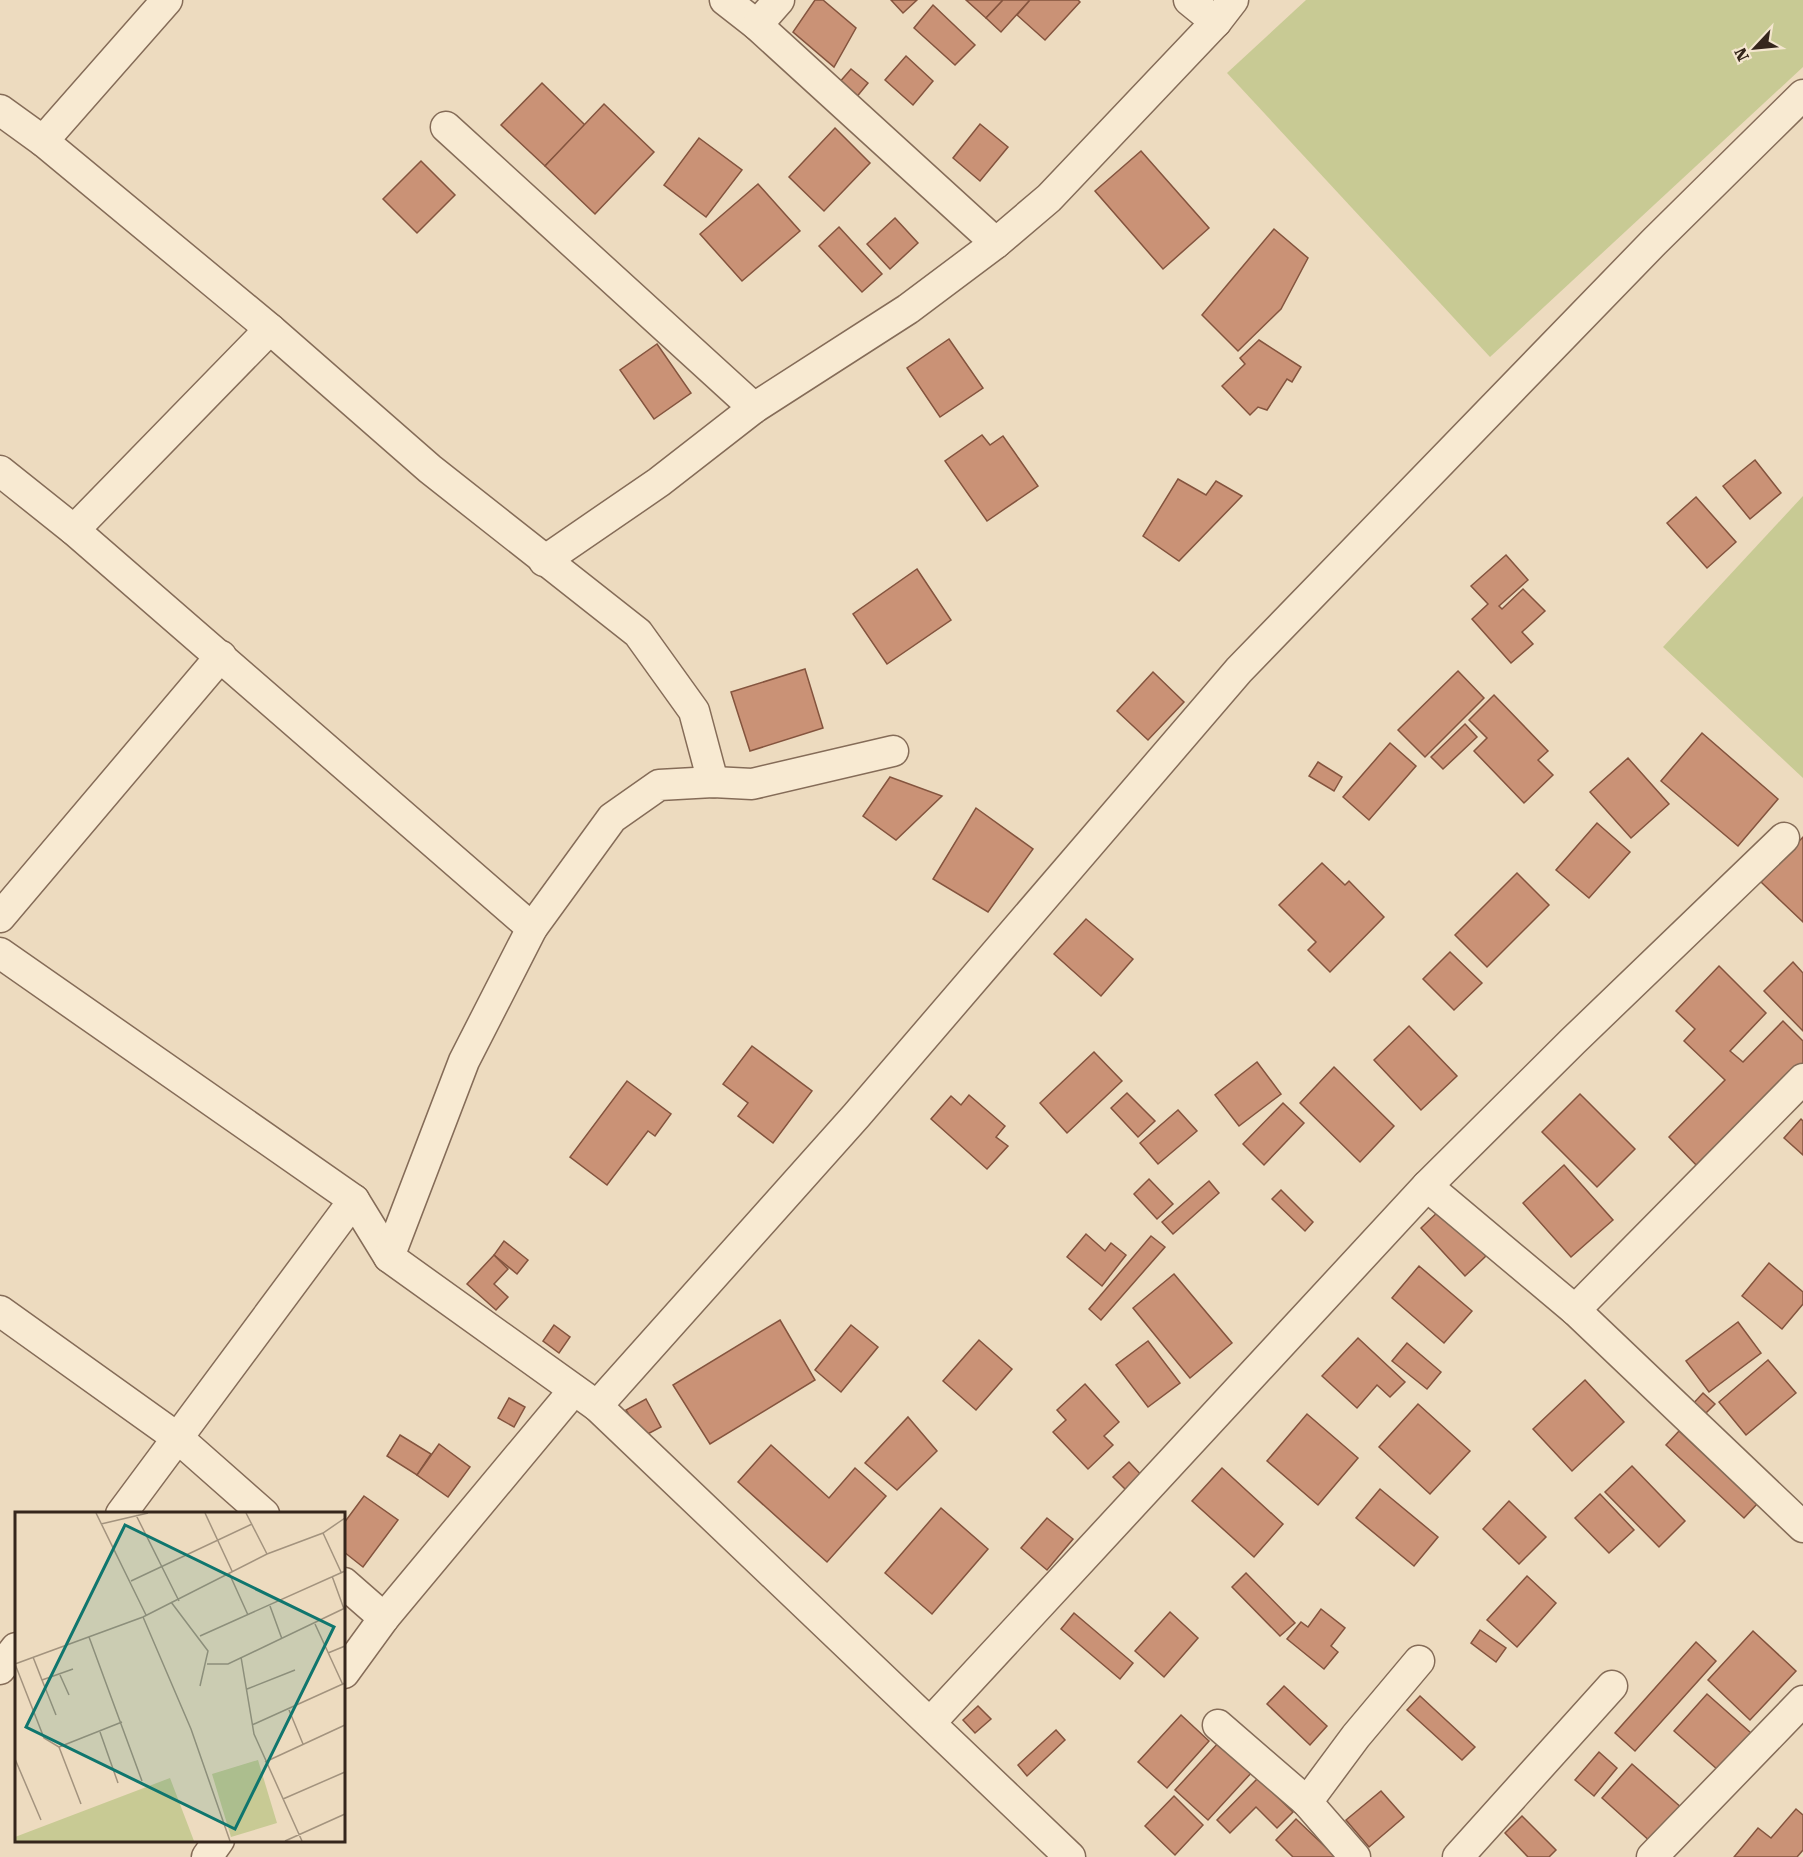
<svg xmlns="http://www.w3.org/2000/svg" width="1803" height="1857" font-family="'Roboto Serif',serif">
<rect width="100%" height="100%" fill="#eddbbf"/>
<!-- green -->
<g fill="#c8ca94">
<path d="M1306,0H1803V67L1490,357L1227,73Z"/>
<path d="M1803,496V778L1663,647Z"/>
</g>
<!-- building -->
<g fill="#ca9276" stroke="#84543e" stroke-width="1.5">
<path d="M815,0H823L856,28L834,67L793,32Z"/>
<path d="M891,0H917L903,13Z"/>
<path d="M966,0H1003L986,18Z"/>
<path d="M1003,0H1030L1001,32L986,18Z"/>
<path d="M1030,0H1078L1080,2L1045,40L1017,15Z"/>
<path d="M933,5L975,45L955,65L914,28Z"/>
<path d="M906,56L933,81L913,105L885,80Z"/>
<path d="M851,69L868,83L855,99L838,84Z"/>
<path d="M542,83L585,125L545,166L501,125Z"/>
<path d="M604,104L654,152L595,214L545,166Z"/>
<path d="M980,124L1008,147L980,181L953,158Z"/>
<path d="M835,128L870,163L824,211L789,177Z"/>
<path d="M699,138L742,170L706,217L664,185Z"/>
<path d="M1141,151L1209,228L1163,269L1095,191Z"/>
<path d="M421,161L455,195L417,233L383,199Z"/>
<path d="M758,184L800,231L742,281L700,234Z"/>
<path d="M895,218L918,243L890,269L867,244Z"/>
<path d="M839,227L882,274L862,292L819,246Z"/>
<path d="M1274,229L1308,258L1281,309L1238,351L1202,315Z"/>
<path d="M949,339L983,388L940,417L907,368Z"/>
<path d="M1259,340L1301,367L1292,382L1287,379L1267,410L1258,407L1250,415L1222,386L1245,364L1240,358Z"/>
<path d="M657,344L691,393L654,419L620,370Z"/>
<path d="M982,435L990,445L1003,436L1038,486L987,521L945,461Z"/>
<path d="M1755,460L1781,493L1750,519L1723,486Z"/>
<path d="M1178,479L1206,495L1216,481L1242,496L1179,561L1143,536Z"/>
<path d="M1696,497L1736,542L1707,568L1667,523Z"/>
<path d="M1506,555L1528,580L1499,606L1502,609L1523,589L1545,611L1522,632L1533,644L1511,663L1472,619L1488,604L1471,586Z"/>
<path d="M917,569L951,620L887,664L853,614Z"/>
<path d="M805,669L823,728L750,751L731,692Z"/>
<path d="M1458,671L1484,698L1425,757L1398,730Z"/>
<path d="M1153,672L1184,702L1148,740L1117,711Z"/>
<path d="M1494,695L1548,751L1538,760L1553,775L1524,803L1474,751L1487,738L1469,720Z"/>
<path d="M1465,724L1477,737L1443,769L1431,757Z"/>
<path d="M1702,733L1778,799L1738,846L1661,781Z"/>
<path d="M1390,743L1416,766L1369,820L1343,797Z"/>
<path d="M1628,758L1669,804L1631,838L1590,792Z"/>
<path d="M1318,762L1342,777L1334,791L1309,776Z"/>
<path d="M890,777L942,796L896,840L863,816Z"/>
<path d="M976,808L1033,849L988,912L933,879Z"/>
<path d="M1597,823L1630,852L1589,898L1556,870Z"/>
<path d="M1803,837V922L1761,882Z"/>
<path d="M1322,863L1345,885L1349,881L1384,917L1330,972L1308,950L1316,942L1279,905Z"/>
<path d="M1517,873L1549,905L1487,967L1455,935Z"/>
<path d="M1086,919L1133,959L1101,996L1054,954Z"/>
<path d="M1450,952L1482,983L1454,1010L1423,979Z"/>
<path d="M1793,962L1803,973V1031L1764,991Z"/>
<path d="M1719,966L1766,1013L1730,1051L1743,1062L1783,1021L1803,1041V1063L1699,1168L1669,1137L1725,1080L1684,1041L1695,1029L1676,1011Z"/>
<path d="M1409,1026L1457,1076L1421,1110L1374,1060Z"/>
<path d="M752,1046L812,1091L773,1143L738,1116L748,1103L723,1084Z"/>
<path d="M1094,1052L1122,1081L1067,1133L1040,1103Z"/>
<path d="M1257,1062L1281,1094L1239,1126L1215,1095Z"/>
<path d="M1334,1067L1394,1126L1360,1162L1300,1103Z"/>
<path d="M627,1081L671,1114L655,1136L648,1131L607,1185L570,1157Z"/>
<path d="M1127,1093L1155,1121L1138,1137L1111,1108Z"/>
<path d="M1580,1094L1635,1149L1597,1187L1542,1132Z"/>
<path d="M969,1095L1005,1126L996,1137L1008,1146L987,1169L931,1119L951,1096L961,1105Z"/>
<path d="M1283,1103L1304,1123L1264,1165L1243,1144Z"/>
<path d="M1178,1110L1197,1131L1158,1164L1140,1143Z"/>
<path d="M1801,1119L1803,1121V1155L1784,1138Z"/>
<path d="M1564,1165L1613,1220L1571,1257L1523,1203Z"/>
<path d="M1149,1179L1173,1204L1157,1219L1134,1194Z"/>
<path d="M1209,1181L1219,1193L1173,1234L1162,1222Z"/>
<path d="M1281,1190L1313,1222L1305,1231L1272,1199Z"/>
<path d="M1442,1208L1486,1256L1465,1276L1421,1228Z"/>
<path d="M1086,1234L1105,1251L1111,1243L1126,1255L1102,1286L1067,1257Z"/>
<path d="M1151,1236L1165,1247L1101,1320L1089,1309Z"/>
<path d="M504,1241L528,1260L517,1274L494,1255Z"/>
<path d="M494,1255L508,1269L494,1284L508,1297L496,1310L467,1284Z"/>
<path d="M1769,1263L1803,1292V1304L1782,1329L1742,1296Z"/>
<path d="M1419,1266L1472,1311L1444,1343L1392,1298Z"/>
<path d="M1174,1274L1232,1343L1190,1378L1133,1308Z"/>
<path d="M780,1320L815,1380L710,1444L673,1385Z"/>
<path d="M1738,1322L1761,1353L1709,1392L1686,1361Z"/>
<path d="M554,1325L570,1337L559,1353L543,1341Z"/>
<path d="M851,1325L878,1347L841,1392L815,1370Z"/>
<path d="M1358,1338L1405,1382L1390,1397L1377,1385L1357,1408L1322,1376Z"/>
<path d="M979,1340L1012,1369L976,1410L943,1381Z"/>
<path d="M1148,1341L1180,1383L1148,1407L1116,1365Z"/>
<path d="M1407,1343L1441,1372L1427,1389L1392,1361Z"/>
<path d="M1768,1360L1796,1393L1746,1435L1719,1402Z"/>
<path d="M1585,1380L1624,1422L1572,1471L1533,1429Z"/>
<path d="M1085,1384L1119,1422L1104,1436L1113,1445L1088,1469L1053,1432L1066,1420L1057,1410Z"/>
<path d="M1703,1393L1715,1404L1702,1417L1691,1406Z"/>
<path d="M509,1398L525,1407L514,1427L498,1418Z"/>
<path d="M646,1399L661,1427L642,1437L626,1410Z"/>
<path d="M1418,1404L1470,1451L1430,1494L1379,1447Z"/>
<path d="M1307,1414L1358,1458L1318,1505L1267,1461Z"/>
<path d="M908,1417L937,1451L897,1490L865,1463Z"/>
<path d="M1679,1431L1757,1504L1744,1518L1666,1445Z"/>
<path d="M400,1435L431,1454L417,1475L387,1456Z"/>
<path d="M439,1444L470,1467L448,1497L417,1475Z"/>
<path d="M771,1445L829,1498L855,1468L886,1496L827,1562L738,1482Z"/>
<path d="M1129,1462L1146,1480L1131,1495L1113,1477Z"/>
<path d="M1632,1466L1685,1521L1659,1547L1605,1492Z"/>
<path d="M1222,1468L1283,1524L1254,1557L1192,1501Z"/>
<path d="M1380,1489L1438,1537L1414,1566L1356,1518Z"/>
<path d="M1600,1494L1634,1530L1609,1553L1575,1518Z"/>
<path d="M364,1496L398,1520L363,1567L344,1552V1523Z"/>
<path d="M1509,1501L1546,1537L1519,1564L1483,1529Z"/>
<path d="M941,1508L988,1549L932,1614L885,1573Z"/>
<path d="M1047,1518L1073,1539L1047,1570L1021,1548Z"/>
<path d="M1246,1573L1295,1623L1280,1636L1232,1587Z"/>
<path d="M1527,1576L1556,1603L1517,1647L1487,1620Z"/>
<path d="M1321,1609L1345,1628L1331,1646L1338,1652L1324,1669L1287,1639L1301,1622L1308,1627Z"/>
<path d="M1170,1612L1198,1638L1164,1677L1135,1651Z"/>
<path d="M1074,1613L1133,1663L1120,1679L1061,1629Z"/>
<path d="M1480,1630L1506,1648L1496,1662L1471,1643Z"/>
<path d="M1753,1631L1796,1671L1750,1720L1708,1680Z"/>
<path d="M1696,1642L1716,1661L1635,1751L1615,1733Z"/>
<path d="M1284,1686L1327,1726L1310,1745L1267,1704Z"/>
<path d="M1707,1694L1751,1733L1718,1770L1674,1731Z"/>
<path d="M1420,1696L1475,1747L1462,1760L1407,1710Z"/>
<path d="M978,1706L991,1719L975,1733L963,1720Z"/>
<path d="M1181,1715L1209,1741L1167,1788L1138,1762Z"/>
<path d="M1056,1730L1065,1740L1027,1776L1018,1765Z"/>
<path d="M1220,1741L1253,1771L1208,1820L1175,1790Z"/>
<path d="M1599,1752L1617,1768L1594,1796L1575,1780Z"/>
<path d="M1632,1764L1683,1809L1652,1843L1602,1798Z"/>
<path d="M1258,1778L1293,1812L1277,1828L1256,1807L1230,1833L1217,1820Z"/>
<path d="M1381,1791L1404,1817L1369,1847L1346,1820Z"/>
<path d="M1174,1796L1203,1825L1175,1855L1145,1826Z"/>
<path d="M1796,1809L1803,1815V1850L1797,1857H1734L1758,1828L1771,1838Z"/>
<path d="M1522,1816L1556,1850L1549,1857H1528L1505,1833Z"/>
<path d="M1296,1819L1336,1857H1293L1276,1840Z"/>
</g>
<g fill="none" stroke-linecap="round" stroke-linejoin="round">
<defs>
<g id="minor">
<path d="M725,0L757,25L996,243"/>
<path d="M1189,0L1216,22"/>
<path d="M757,25L779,0"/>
<path d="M0,110L43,141L270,329L430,469L638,633L694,711L713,782"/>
<path d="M446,127L754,408"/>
<path d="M43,141L167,0"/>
<path d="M0,471L74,530L532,928"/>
<path d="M74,530L270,329"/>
<path d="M544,561L659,482L754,408L908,309L996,243L1049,198L1216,22L1233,0"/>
<path d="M0,917L221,656"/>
<path d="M0,953L354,1200L389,1257L597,1406L1070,1857"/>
<path d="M1427,1186L1575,1310L1803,1527"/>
<path d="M389,1257L464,1061L532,928L612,818L659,785L713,782L752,784L893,751"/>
<path d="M1575,1310L1803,1079"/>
<path d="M0,1311L179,1439L264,1514"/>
<path d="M597,1406L856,1116L1239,670L1654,242L1803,95"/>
<path d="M121,1514L354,1200"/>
<path d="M344,1583L384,1618"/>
<path d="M0,1669L16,1648"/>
<path d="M344,1673L384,1618L574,1390"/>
<path d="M930,1723L1427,1186L1573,1041L1784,838"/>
<path d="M1218,1725L1307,1802L1355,1857"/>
<path d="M1307,1802L1356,1736L1419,1661"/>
<path d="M207,1857L219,1840"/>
<path d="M1458,1857L1612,1686"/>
<path d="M1652,1857L1803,1701"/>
</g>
</defs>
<!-- minor casing -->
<use href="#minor" stroke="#856c58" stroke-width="33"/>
<!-- minor -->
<use href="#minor" stroke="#f8ead2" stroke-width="30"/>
</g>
<!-- overview -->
<g transform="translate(15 1512)">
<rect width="330" height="330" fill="#eddbbf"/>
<path d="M243,248L262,311L216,325L197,262ZM155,266L179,329H0V325Z" fill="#c8ca94"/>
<path fill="none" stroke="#a3937e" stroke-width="1.5" d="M81,1L131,103M190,1L217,59M231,1L252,42M121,3L164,89M86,12L133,1M308,21L326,60M214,61L233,103M317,64L329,97M116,69L237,12M156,90L193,139L185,174M255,94L267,127M128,105L176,217L215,329M300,112L328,173M185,124L330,59M74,125L127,269M313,141L330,134M18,145L27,168L58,157M226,145L239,222L287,329M0,152L128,105L252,42L308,21L330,6M0,152L29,226L44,235L66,292M192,152H213L330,96M45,163L54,183M27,168L41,203M232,177L280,158M274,198L288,232M237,213L330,171M85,220L103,271M44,235L107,210M0,247L26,308M250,250L330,213M268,287L330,260M270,329L330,302"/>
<path fill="#0f766e" fill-opacity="0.15" stroke="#0f766e" stroke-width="3" d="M110,13L319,115L220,317L11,215Z"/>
<rect width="330" height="330" fill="none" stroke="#35261c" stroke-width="3"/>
</g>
<!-- north arrow -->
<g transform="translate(1755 48) rotate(244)" stroke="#f4e6cf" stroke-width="4.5" paint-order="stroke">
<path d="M0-4.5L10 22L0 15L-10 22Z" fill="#35261c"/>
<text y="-9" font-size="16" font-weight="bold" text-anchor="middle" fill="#35261c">N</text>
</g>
</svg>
